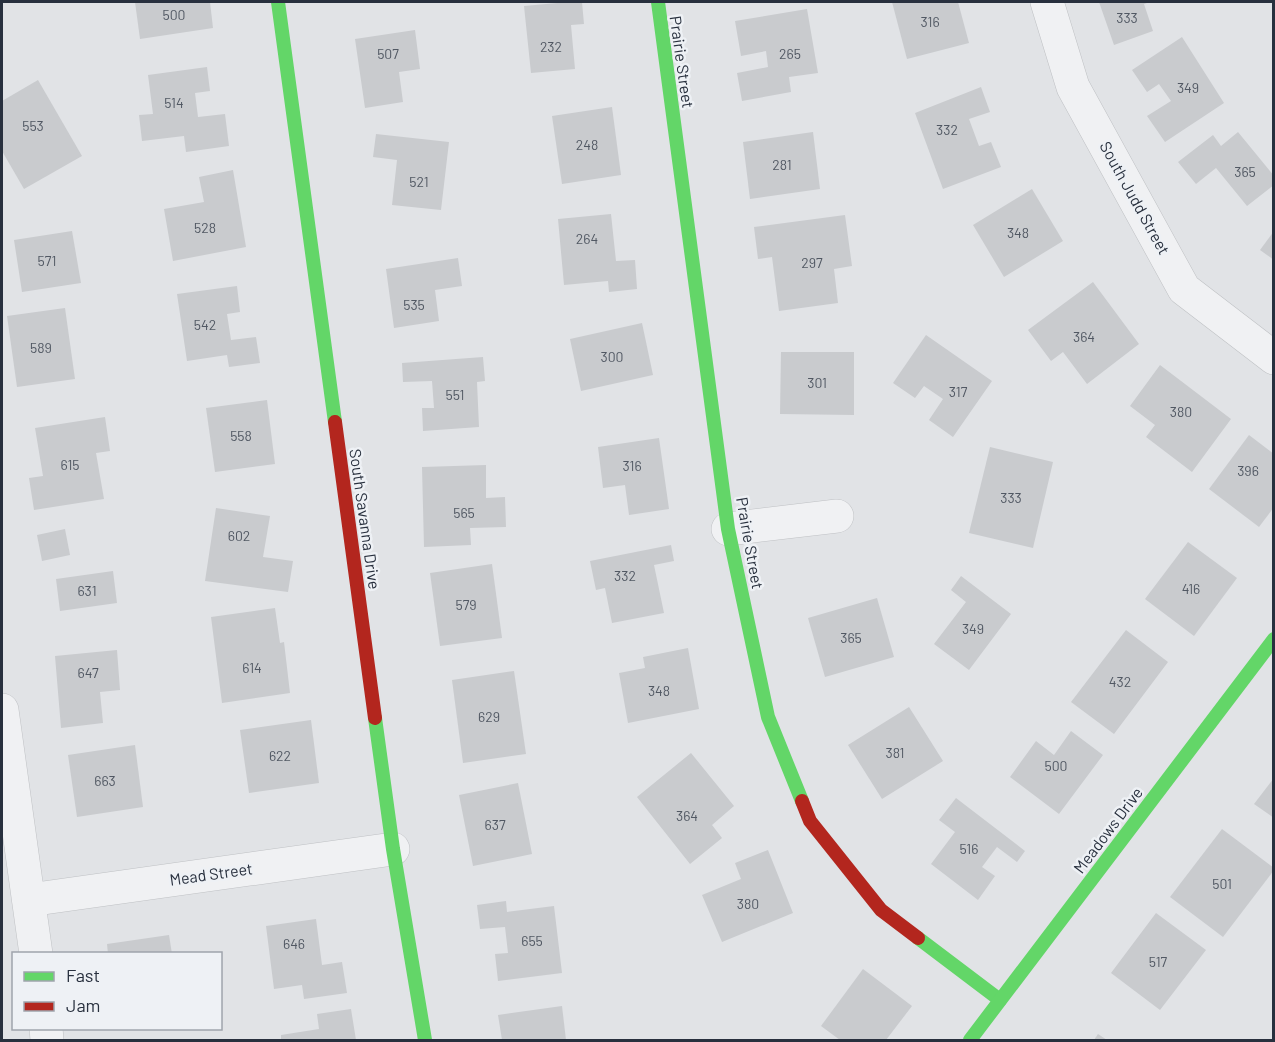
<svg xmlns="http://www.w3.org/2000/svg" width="1275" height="1042" font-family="Barlow,sans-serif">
<rect width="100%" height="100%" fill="#e1e3e6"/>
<!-- building -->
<g fill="#c9cbce">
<path d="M135,2H210L213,28L140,39Z"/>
<path d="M568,2H582L584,24L571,25L575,69L531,73L524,6Z"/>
<path d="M892,2H958L969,43L907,59Z"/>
<path d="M1099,2H1150L1144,4L1153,31L1114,45Z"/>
<path d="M807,9L818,73L789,77L791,92L742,101L737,73L768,67L766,51L741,56L735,21Z"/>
<path d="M415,30L420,69L399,72L403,102L365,108L355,39Z"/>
<path d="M1182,37L1224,103L1165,142L1147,116L1171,101L1159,84L1147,92L1132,70Z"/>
<path d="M207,67L210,91L195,93L198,117L225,114L229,146L186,152L184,136L142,141L139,115L153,114L148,75Z"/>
<path d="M38,80L82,156L24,189L2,151V101Z"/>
<path d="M981,87L990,112L969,119L979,146L991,142L1001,167L943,189L915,113Z"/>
<path d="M612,107L621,175L562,184L552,116Z"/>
<path d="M813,132L820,189L750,199L743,142Z"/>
<path d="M1238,132L1274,176V185L1247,206L1216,168L1196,184L1178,162L1213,135L1221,146Z"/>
<path d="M376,134L449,142L441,210L392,205L397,160L373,157Z"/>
<path d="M233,170L246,247L173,261L164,209L204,202L199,177Z"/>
<path d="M1032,189L1063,241L1004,277L973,225Z"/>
<path d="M611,214L616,261L635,260L637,289L609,292L608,281L564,285L558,219Z"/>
<path d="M845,215L852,266L834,269L838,303L779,311L772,257L758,259L754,227Z"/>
<path d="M72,231L81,283L22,292L14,240Z"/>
<path d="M1274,231V260L1260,250Z"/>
<path d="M458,258L462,286L435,290L439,321L394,328L386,269Z"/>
<path d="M1093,282L1139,344L1087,384L1063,352L1051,361L1028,330Z"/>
<path d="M237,286L240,312L227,314L231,340L256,337L260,363L229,367L227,355L187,361L177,294Z"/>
<path d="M65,308L75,379L17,387L7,316Z"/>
<path d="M642,323L653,375L581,391L570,339Z"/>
<path d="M926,335L992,381L953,437L929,420L943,399L924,386L915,398L893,383Z"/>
<path d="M781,352H854V415L780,414Z"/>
<path d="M483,357L485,381L477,382L479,427L423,431L422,408H434L432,381L403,382L402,363Z"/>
<path d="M1160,365L1231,419L1192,472L1146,437L1155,425L1130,406Z"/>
<path d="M267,400L275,464L215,472L206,408Z"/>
<path d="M105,417L110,451L96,453L104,499L34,510L29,478L43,476L35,428Z"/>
<path d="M1249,435L1274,454V507L1259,527L1209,489Z"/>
<path d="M659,438L669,509L629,515L625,485L603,488L598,447Z"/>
<path d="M990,447L1053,462L1033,548L969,533Z"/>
<path d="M486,465V498L505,497L506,527L470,528L471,545L424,547L422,467Z"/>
<path d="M216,508L270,516L263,557L293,561L288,592L205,581Z"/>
<path d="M65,529L70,555L42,561L37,535Z"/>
<path d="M1188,542L1237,578L1194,636L1145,599Z"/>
<path d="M671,545L674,561L654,565L664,613L612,623L605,588L596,590L590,561Z"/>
<path d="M492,564L502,638L440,646L430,573Z"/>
<path d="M113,571L117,603L60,611L56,579Z"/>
<path d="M961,576L1011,614L969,670L934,644L966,602L951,590Z"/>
<path d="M877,598L894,657L825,677L808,618Z"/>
<path d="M275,608L280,643L284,642L290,693L222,703L211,617Z"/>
<path d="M1126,630L1168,662L1114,734L1071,702Z"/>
<path d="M688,648L699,709L628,723L619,673L645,668L643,657Z"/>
<path d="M117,650L120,690L100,692L103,723L61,728L55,656Z"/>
<path d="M514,671L526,754L463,763L452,680Z"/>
<path d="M909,707L943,761L882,799L848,745Z"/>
<path d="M311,720L319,783L249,793L240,730Z"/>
<path d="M1071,731L1103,755L1059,814L1010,777L1036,741L1054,755Z"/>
<path d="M135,745L143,807L77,817L68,755Z"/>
<path d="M691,753L734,806L712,825L722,838L690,864L637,797Z"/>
<path d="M1274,778V818L1254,804Z"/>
<path d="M518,783L532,854L473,866L459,795Z"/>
<path d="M956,798L1025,851L1017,862L997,847L982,867L995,876L978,900L931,864L955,832L939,820Z"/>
<path d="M1222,829L1274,868V870L1223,937L1170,897Z"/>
<path d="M768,850L793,913L722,942L702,895L741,879L735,863Z"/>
<path d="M506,901L507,912L554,906L562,973L498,981L495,954L508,953L505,927L480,929L477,905Z"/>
<path d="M1156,913L1206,950L1160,1010L1111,973Z"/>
<path d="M316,919L322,965L342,962L347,993L304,999L302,985L274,989L266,926Z"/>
<path d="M169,935L172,954H108L107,944Z"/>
<path d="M863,969L912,1006L886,1040H840L821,1026Z"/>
<path d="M562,1006L566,1040H502L498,1015Z"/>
<path d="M351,1009L356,1040H281V1035L319,1029L317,1014Z"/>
<path d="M1098,1034L1107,1040H1094Z"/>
</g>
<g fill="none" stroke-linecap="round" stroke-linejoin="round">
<defs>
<g id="street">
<path d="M1047,2L1073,87L1184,289L1274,358"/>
<path d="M728,529L837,516"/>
<path d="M2,710L36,954"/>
<path d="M29,900L393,849"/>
<path d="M46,1028L47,1040"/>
</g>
</defs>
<!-- street casing -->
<use href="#street" stroke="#bfc1c4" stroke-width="34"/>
<!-- street -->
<use href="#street" stroke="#f0f1f3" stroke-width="33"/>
<!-- fast -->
<g stroke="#63d668" stroke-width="14">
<path d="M278,2L335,422"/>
<path d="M658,2L728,529L768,717L802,801"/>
<path d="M375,718L393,849L425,1040"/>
<path d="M918,938L1000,1000"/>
<path d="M970,1040L1274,639"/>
</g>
<!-- jam -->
<g stroke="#b3261e" stroke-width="14">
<path d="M335,422L375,718"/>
<path d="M802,801L810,821L881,910L918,938"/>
</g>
</g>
<g text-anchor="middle" stroke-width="5" stroke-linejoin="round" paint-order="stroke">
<!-- number labels -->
<g font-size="14" fill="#515863">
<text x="174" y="20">500</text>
<text x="1127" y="23">333</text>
<text x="930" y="27">316</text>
<text x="551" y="52">232</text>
<text x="388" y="59">507</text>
<text x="790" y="59">265</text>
<text x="1188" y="93">349</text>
<text x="174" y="108">514</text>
<text x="33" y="131">553</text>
<text x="947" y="135">332</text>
<text x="587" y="150">248</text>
<text x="782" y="170">281</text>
<text x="1245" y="177">365</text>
<text x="419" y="187">521</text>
<text x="205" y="233">528</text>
<text x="1018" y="238">348</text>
<text x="587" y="244">264</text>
<text x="47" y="266">571</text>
<text x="812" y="268">297</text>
<text x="414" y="310">535</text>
<text x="205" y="330">542</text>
<text x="1084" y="342">364</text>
<text x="41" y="353">589</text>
<text x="612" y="362">300</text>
<text x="817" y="388">301</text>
<text x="958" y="397">317</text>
<text x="455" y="400">551</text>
<text x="1181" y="417">380</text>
<text x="241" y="441">558</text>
<text x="70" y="470">615</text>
<text x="632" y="471">316</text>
<text x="1248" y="476">396</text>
<text x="1011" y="503">333</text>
<text x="464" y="518">565</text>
<text x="239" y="541">602</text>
<text x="625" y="581">332</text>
<text x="1191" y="594">416</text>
<text x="87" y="596">631</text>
<text x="466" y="610">579</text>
<text x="973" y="634">349</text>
<text x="851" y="643">365</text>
<text x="252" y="673">614</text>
<text x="88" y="678">647</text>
<text x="1120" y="687">432</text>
<text x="659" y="696">348</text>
<text x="489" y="722">629</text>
<text x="895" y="758">381</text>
<text x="280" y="761">622</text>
<text x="1056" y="771">500</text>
<text x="105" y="786">663</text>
<text x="687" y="821">364</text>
<text x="495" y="830">637</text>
<text x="969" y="854">516</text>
<text x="1222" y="889">501</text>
<text x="748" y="909">380</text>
<text x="532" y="946">655</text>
<text x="294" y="949">646</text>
<text x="1158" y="967">517</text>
</g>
<!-- street labels -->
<g font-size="16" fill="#28303e" stroke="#eef1f5">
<text transform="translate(682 62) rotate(82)" y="6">Prairie Street</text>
<text transform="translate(1135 198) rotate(61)" y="6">South Judd Street</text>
<text transform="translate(365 519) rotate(82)" y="6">South Savanna Drive</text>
<text transform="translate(750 543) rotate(80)" y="6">Prairie Street</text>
<text transform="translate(1108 830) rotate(-53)" y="6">Meadows Drive</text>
<text transform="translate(211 874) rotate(-8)" y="6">Mead Street</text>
</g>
</g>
<!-- border -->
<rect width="1275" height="1042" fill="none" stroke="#28303e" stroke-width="6"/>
<!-- legend -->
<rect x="12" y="952" width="210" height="78" fill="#eef1f5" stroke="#9fa4ac" stroke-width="1.5"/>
<rect x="24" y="972" width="30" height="9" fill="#63d668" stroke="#9fa4ac" stroke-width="1.5"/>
<text x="66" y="982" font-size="18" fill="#28303e">Fast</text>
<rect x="24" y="1002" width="30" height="9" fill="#b3261e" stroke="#9fa4ac" stroke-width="1.5"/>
<text x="66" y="1012" font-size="18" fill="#28303e">Jam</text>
</svg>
